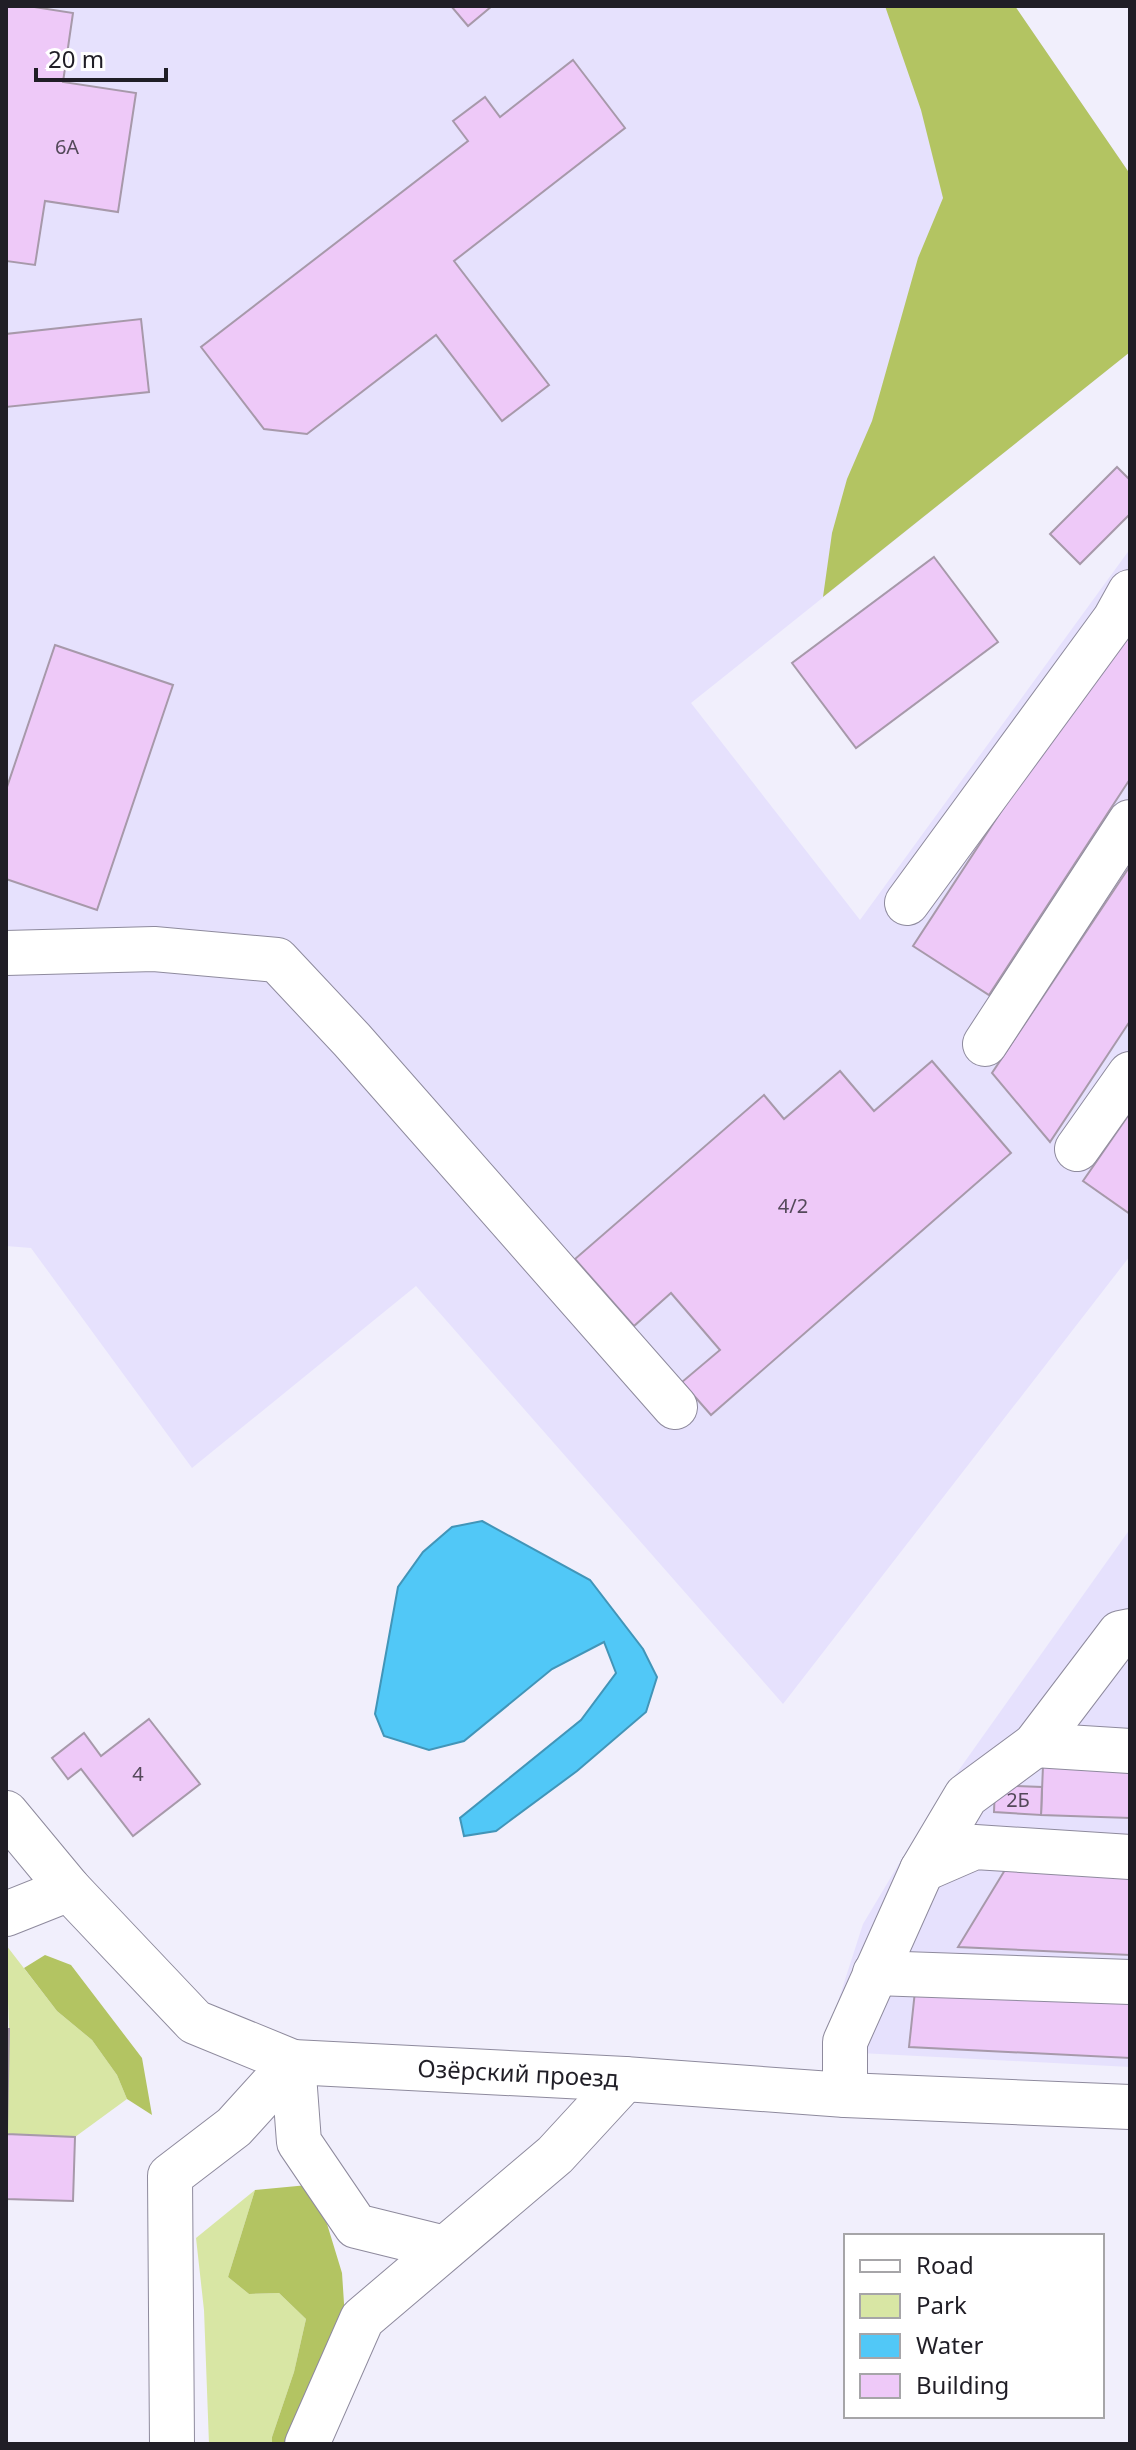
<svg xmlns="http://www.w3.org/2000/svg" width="1136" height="2450" font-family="'Noto Sans',sans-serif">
<rect width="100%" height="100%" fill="#f1effc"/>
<!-- built -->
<g fill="#e6e1fd">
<path d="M6,6H1015L1130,174V352L691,703L860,920L1130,549V1256L783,1704L416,1286L192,1468L31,1248L6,1246Z"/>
<path d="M1130,1529V2067L822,2051L863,1924L934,1805Z"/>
</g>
<!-- green -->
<g fill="#d8e6a4">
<path d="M6,1945L57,2011L92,2040L117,2075L127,2099L75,2137L7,2134L9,2029Z"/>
<path d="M255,2190L228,2277L249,2294L279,2293L306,2319L294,2372L272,2437V2444H209L204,2310L196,2238Z"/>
</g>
<!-- forest -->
<g fill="#b3c462">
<path d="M885,6H1015L1130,174V352L823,597L832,533L847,479L872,421L918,258L943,198L921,110Z"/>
<path d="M45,1955L71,1965L142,2058L152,2115L127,2099L117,2075L92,2040L57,2011L24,1968Z"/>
<path d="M308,2185L324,2214L342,2273L346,2333L295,2444H272V2437L294,2372L306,2319L279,2293L249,2294L228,2277L255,2190Z"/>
</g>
<!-- water -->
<path fill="#51c8f7" stroke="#4295b8" stroke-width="2" d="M482,1521L590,1580L643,1649L657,1677L646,1712L577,1771L496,1831L464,1836L460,1818L581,1720L616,1673L604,1642L552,1669L464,1741L429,1750L384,1736L375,1714L398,1587L423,1552L452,1527Z"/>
<!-- building -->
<g fill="#eec9f8" stroke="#a799aa" stroke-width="2">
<path d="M6,6H28L73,13L63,82L136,93L118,212L45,201L35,265L6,261Z"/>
<path d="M451,6H492L468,26Z"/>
<path d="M573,60L625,128L454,261L549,385L502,421L436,335L307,434L264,429L201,347L468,141L453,121L485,97L500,117Z"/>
<path d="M141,319L149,392L6,407V334Z"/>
<path d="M1117,467L1130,480V514L1080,564L1050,534Z"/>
<path d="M934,557L998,642L856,748L792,663Z"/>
<path d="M1130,614V779L989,995L913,946Z"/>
<path d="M55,645L173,685L97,910L6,879V790Z"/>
<path d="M1130,866V1021L1050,1142L992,1073Z"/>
<path d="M932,1061L1011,1153L711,1415L682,1382L720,1350L671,1293L634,1326L575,1259L764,1095L784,1119L840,1071L874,1111Z"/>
<path d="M1130,1113V1214L1083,1181Z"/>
<path d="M149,1719L200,1784L133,1836L81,1769L68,1779L52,1758L84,1733L101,1756Z"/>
<path d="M1043,1766L1130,1769V1818L1041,1815Z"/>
<path d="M995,1785L1042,1787L1041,1815L994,1812Z"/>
<path d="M1008,1865L1130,1872V1955L958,1947Z"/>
<path d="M915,1991L1130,2001V2058L909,2047Z"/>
<path d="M6,2029H9L7,2134L75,2137L73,2201L6,2199Z"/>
</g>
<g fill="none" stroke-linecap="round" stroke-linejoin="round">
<defs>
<g id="minor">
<path d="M907,903L1115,619L1130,592"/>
<path d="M6,953L154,949L277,960L352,1040L675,1407"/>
<path d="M985,1044L1130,822"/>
<path d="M1077,1149L1130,1074"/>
<path d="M1035,1745L1130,1751"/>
<path d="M6,1813L69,1889L195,2022L293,2062L625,2079L845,2095L1130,2107"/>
<path d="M922,1870L975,1847L1130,1857"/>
<path d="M6,1914L69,1889"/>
<path d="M875,1973L1130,1982"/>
<path d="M293,2062L299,2142L356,2226L445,2248"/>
<path d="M845,2095V2042L922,1870L966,1796L1035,1745L1120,1633L1130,1631"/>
<path d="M172,2444L170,2176L234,2127L293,2062"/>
<path d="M307,2444L362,2319L555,2155L625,2079"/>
</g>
</defs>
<!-- minor casing -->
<use href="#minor" stroke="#8e8a9d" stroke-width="46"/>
<!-- minor -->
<use href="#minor" stroke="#fff" stroke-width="44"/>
</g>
<g text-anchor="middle" stroke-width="7" stroke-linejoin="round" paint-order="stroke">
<!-- number labels -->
<g font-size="20" fill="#54495a">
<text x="67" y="154">6А</text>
<text x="793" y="1213">4/2</text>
<text x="138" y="1781">4</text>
<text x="1018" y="1807">2Б</text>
</g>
<!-- street labels -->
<g font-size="24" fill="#201e26" stroke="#fff">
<text transform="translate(518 2074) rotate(3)" y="8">Озёрский проезд</text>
</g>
</g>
<!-- border -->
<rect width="1136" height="2450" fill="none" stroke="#201e26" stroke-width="16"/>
<!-- legend -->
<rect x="844" y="2234" width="260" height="184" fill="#ffffff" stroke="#a6a5a8" stroke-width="2"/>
<rect x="860" y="2260" width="40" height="12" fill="#ffffff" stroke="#a6a5a8" stroke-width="2"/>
<text x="916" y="2274" font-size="24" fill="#201e26">Road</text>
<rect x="860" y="2294" width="40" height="24" fill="#d8e6a4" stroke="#a6a5a8" stroke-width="2"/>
<text x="916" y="2314" font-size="24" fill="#201e26">Park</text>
<rect x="860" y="2334" width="40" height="24" fill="#51c8f7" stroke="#a6a5a8" stroke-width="2"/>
<text x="916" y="2354" font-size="24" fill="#201e26">Water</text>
<rect x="860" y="2374" width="40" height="24" fill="#eec9f8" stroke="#a6a5a8" stroke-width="2"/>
<text x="916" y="2394" font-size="24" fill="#201e26">Building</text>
<!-- scale -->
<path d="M36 68v12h130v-12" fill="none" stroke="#201e26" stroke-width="4"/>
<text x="48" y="68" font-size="24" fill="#201e26" stroke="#ffffff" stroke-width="6" paint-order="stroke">20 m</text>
</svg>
